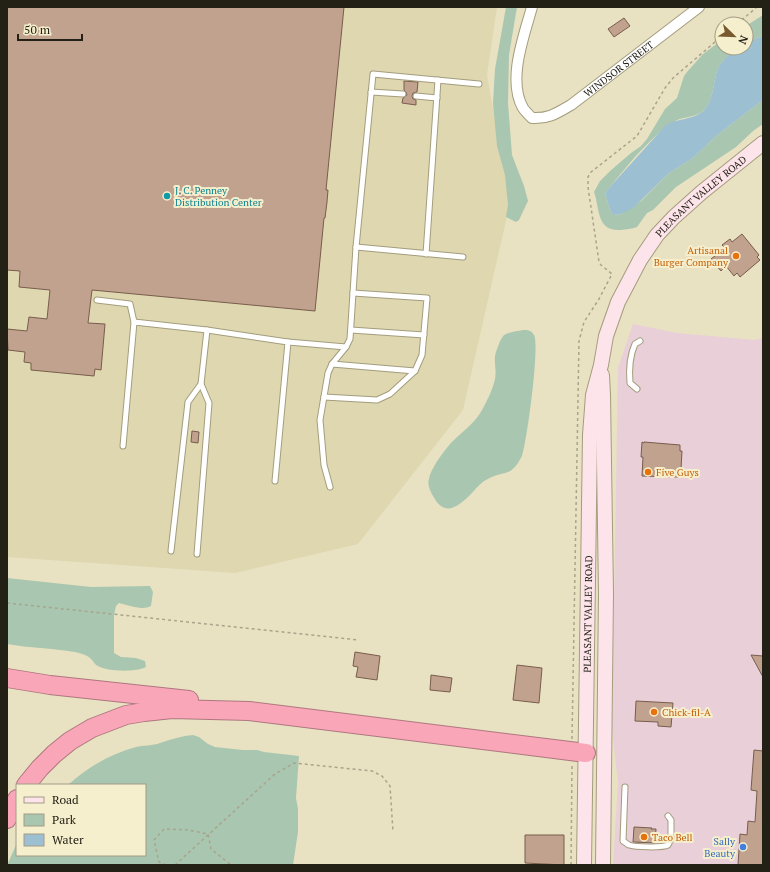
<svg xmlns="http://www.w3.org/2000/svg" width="770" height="872" font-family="'PT Serif',serif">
<rect width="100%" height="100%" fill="#e8e2c2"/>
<!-- commercial -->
<path fill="#e8cfd8" d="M633,324L677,333L754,340L763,338V865H613L618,783L612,729L618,368Z"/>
<!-- built -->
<path fill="#dfd7af" d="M7,7H497L487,75L510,203L463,410L358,544L235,573L7,557Z"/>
<!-- green -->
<g fill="#a9c6b0">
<path d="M506,7H517L509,55L508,103L512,155L524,186L528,201L519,220L516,222L506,217L508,205L505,175L497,146L493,103L495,69Z"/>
<path d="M763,15V36L746,42V26Z"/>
<path d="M722,40V48H737C730,54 720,61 717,71C713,83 714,98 705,109C697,118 684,116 675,121C656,133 638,153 624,170C618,176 614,183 608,189L605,193C608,201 608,208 613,215L621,214L641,201L669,173L693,158L716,136L763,100V124L753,131L736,147L676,187L653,210L647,213L637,227C632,229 626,229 621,230C596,232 600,208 594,192L600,181L610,171L631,153L641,146L647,139L665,109L677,98L684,76L687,72L703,54Z"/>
<path d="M523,330C528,330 531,330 534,335C540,344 527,442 522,456C510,479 505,469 486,480C480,483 475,490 471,494C457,508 444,517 433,496C430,490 427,485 429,479C431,468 445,449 453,441C463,431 476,422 482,410C487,401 493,389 495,379C497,370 493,361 496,352C497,348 499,345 500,341C502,338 503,335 506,334C510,332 518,331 523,330Z"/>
<path d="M7,578L91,587L150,586L153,592L151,606C141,611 129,605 119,603L116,606L114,615V653L121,657L136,658L145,661L146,667C138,672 107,672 98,666C95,665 94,662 92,660C88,655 80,653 75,652C52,648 29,648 7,644Z"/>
<path d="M193,735L199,737L208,744L215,747L243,750H257L264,752L299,756L296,798L298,809V832L293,865H7L17,843V855H145V785H68C88,767 110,754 136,747C143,745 153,746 160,743C171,739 182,736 193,735Z"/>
</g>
<!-- water -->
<path fill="#9cbfd1" d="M763,36V100L716,136L693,158L669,173L633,208L621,214L613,215C608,208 608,201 605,193L608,189L666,125C677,118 696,120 705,109C714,98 713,83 717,71C720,61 730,54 737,48H746V42Z"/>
<!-- building -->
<g fill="#c1a28f" stroke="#785d4c">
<path d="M7,7H344L326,190H328L327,202L325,218H324L315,311L92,290L88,323L105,324L101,370L95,369L94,376L31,370V363L24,362L25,352L8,350L7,329L27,331L29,317L47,319L50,290L19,287L20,271L7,270Z"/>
<path d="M624,18L630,26L614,37L608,29Z"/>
<path d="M404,81L418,82L417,92L413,93L412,96L413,99L416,100V105L402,103L403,98L407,95L406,92L404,90Z"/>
<path d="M742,234L759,255L757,257L760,260L740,277L737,273L734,276L726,266L721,271L711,259L725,248L722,245L730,239L732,242Z"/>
<path d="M192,431L199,432L198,443L191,442Z"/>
<path d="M642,442L644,443V442L680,445V451H682L681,469H678V477L642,476L643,457H641Z"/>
<path d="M355,652L380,656L377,680L356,677L358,667L353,666Z"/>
<path d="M751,655L763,656V677Z"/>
<path d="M517,665L542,668L539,703L513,700Z"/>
<path d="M431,675L452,678L450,692L430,690Z"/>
<path d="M636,701L673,703L671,727L658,726V722L635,721Z"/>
<path d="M754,750L763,751V865H738L740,834L747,835L748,821L755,822L757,791L751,790Z"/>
<path d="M634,827L652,828L651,829H656L655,843L633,842Z"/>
<path d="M525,835H564V865L525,863Z"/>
</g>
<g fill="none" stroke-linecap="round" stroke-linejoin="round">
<defs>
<g id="lane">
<path d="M371,92L403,94"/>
<path d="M416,96L437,98"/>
<path d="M356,247L373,74L479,84"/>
<path d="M426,254L438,80"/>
<path d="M97,300L130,304L134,322"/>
<path d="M207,330L288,342L275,481"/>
<path d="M351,330L424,335"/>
<path d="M288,342L346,347L332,364L328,373L320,420L324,465L330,487"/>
<path d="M346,347L350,339L356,247L463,257"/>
<path d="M332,364L415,371"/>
<path d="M637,389L630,383C629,371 630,355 635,344L640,341"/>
<path d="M324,397L377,400L390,394L415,371L422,355L427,298L353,293"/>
<path d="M123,446L134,322L207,330L201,384L209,403L197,554"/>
<path d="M171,551L188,402L201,384"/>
<path d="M625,787L623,841C625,842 627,844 629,845C635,847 662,848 668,845L671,839V820L668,816"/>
</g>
<g id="street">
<path id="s1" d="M532,7C524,36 507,80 523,108C525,111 529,115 532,118C549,119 557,113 571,105L699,7"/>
</g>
<g id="secondary">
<path d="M602,375L603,395L606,593L603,865"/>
<path id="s2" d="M584,865L590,435L593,395L601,365L606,336L618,302L640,260L657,235L674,217L702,192L763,143"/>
</g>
<g id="highway">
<path d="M7,678L50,685L189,700"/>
<path d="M26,785L40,768L54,754L70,741L92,728L126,715L144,712L172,709L249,711L586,753"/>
<path d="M7,819L17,799"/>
</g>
</defs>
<!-- lane casing -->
<use href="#lane" stroke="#a39d7e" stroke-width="7"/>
<!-- street casing -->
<use href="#street" stroke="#a39d7e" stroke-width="12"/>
<!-- secondary casing -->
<use href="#secondary" stroke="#a39d7e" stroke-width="16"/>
<!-- highway casing -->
<use href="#highway" stroke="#ae777f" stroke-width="20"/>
<!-- path -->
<g stroke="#a9a48a" stroke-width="1.5" stroke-dasharray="3 3" stroke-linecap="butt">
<path d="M737,24L757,7"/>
<path d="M7,603L359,640"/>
<path d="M572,739L579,341L584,322L599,299L612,274L601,265L599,262L588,187V177L591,172L637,136L665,88L673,78L722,36"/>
<path d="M166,865L159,862L154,840L164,829L188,830L208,834L211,849L231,865"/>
<path d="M175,865L275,774L294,763L372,771L382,776L390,786L393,832"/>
<path d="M571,865L572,765"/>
</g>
<!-- lane -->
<use href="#lane" stroke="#fff" stroke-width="5"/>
<!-- street -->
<use href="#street" stroke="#fff" stroke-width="10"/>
<!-- secondary -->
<use href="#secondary" stroke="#fde4ea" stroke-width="14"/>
<!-- highway -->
<use href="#highway" stroke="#f9a6b8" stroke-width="18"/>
</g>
<!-- markers -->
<circle fill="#0f9aa8" stroke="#f6efce" stroke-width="1.5" cx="167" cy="196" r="4"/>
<g fill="#e8710a" stroke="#f6efce" stroke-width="1.5">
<circle cx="736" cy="256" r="4"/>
<circle cx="648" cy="472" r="4"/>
<circle cx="654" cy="712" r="4"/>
<circle cx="644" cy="837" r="4"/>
</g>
<circle fill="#3f7fe0" stroke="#f6efce" stroke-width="1.5" cx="743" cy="847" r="4"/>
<g text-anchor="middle" stroke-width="4" stroke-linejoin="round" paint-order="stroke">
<!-- street labels -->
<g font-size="10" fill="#232015" stroke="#f6efce">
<text dy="4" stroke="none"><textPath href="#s1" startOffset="219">WINDSOR STREET</textPath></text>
<text dy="4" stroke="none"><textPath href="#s2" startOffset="703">PLEASANT VALLEY ROAD</textPath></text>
<text dy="4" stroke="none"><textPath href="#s2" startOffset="251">PLEASANT VALLEY ROAD</textPath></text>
</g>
<!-- culture labels -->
<g font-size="10" fill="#0d838f" stroke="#f6efce" text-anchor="start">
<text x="175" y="194">J. C. Penney<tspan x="175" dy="12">Distribution Center</tspan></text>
</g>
<!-- food labels -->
<g font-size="10" fill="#c56008" stroke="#f6efce" text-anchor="start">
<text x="728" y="254" text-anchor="end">Artisanal<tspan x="728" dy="12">Burger Company</tspan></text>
<text x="656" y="476">Five Guys</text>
<text x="662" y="716">Chick-fil-A</text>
<text x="652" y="841">Taco Bell</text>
</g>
<!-- shop labels -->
<g font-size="10" fill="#366cbe" stroke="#f6efce" text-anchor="end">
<text x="735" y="845">Sally<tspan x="735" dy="12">Beauty</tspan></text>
</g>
</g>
<!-- border -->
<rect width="770" height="872" fill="none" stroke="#232015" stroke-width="16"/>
<!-- legend -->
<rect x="16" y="784" width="130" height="72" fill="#f6efce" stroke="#a29c84"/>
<rect x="24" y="797" width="20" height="6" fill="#fde4ea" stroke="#a29c84"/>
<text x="52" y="804" font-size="12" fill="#232015">Road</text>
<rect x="24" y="814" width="20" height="12" fill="#a9c6b0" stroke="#a29c84"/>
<text x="52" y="824" font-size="12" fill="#232015">Park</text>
<rect x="24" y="834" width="20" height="12" fill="#9cbfd1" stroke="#a29c84"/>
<text x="52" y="844" font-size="12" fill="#232015">Water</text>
<!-- north arrow -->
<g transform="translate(734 36) rotate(113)"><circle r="19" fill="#f6efce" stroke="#a29c84"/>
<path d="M0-3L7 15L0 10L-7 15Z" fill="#795a2f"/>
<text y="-6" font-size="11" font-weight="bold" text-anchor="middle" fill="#232015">N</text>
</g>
<!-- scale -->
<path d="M18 34v6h64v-6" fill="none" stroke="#232015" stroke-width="2"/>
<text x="24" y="34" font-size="12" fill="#232015" stroke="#f6efce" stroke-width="3" paint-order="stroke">50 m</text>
</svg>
